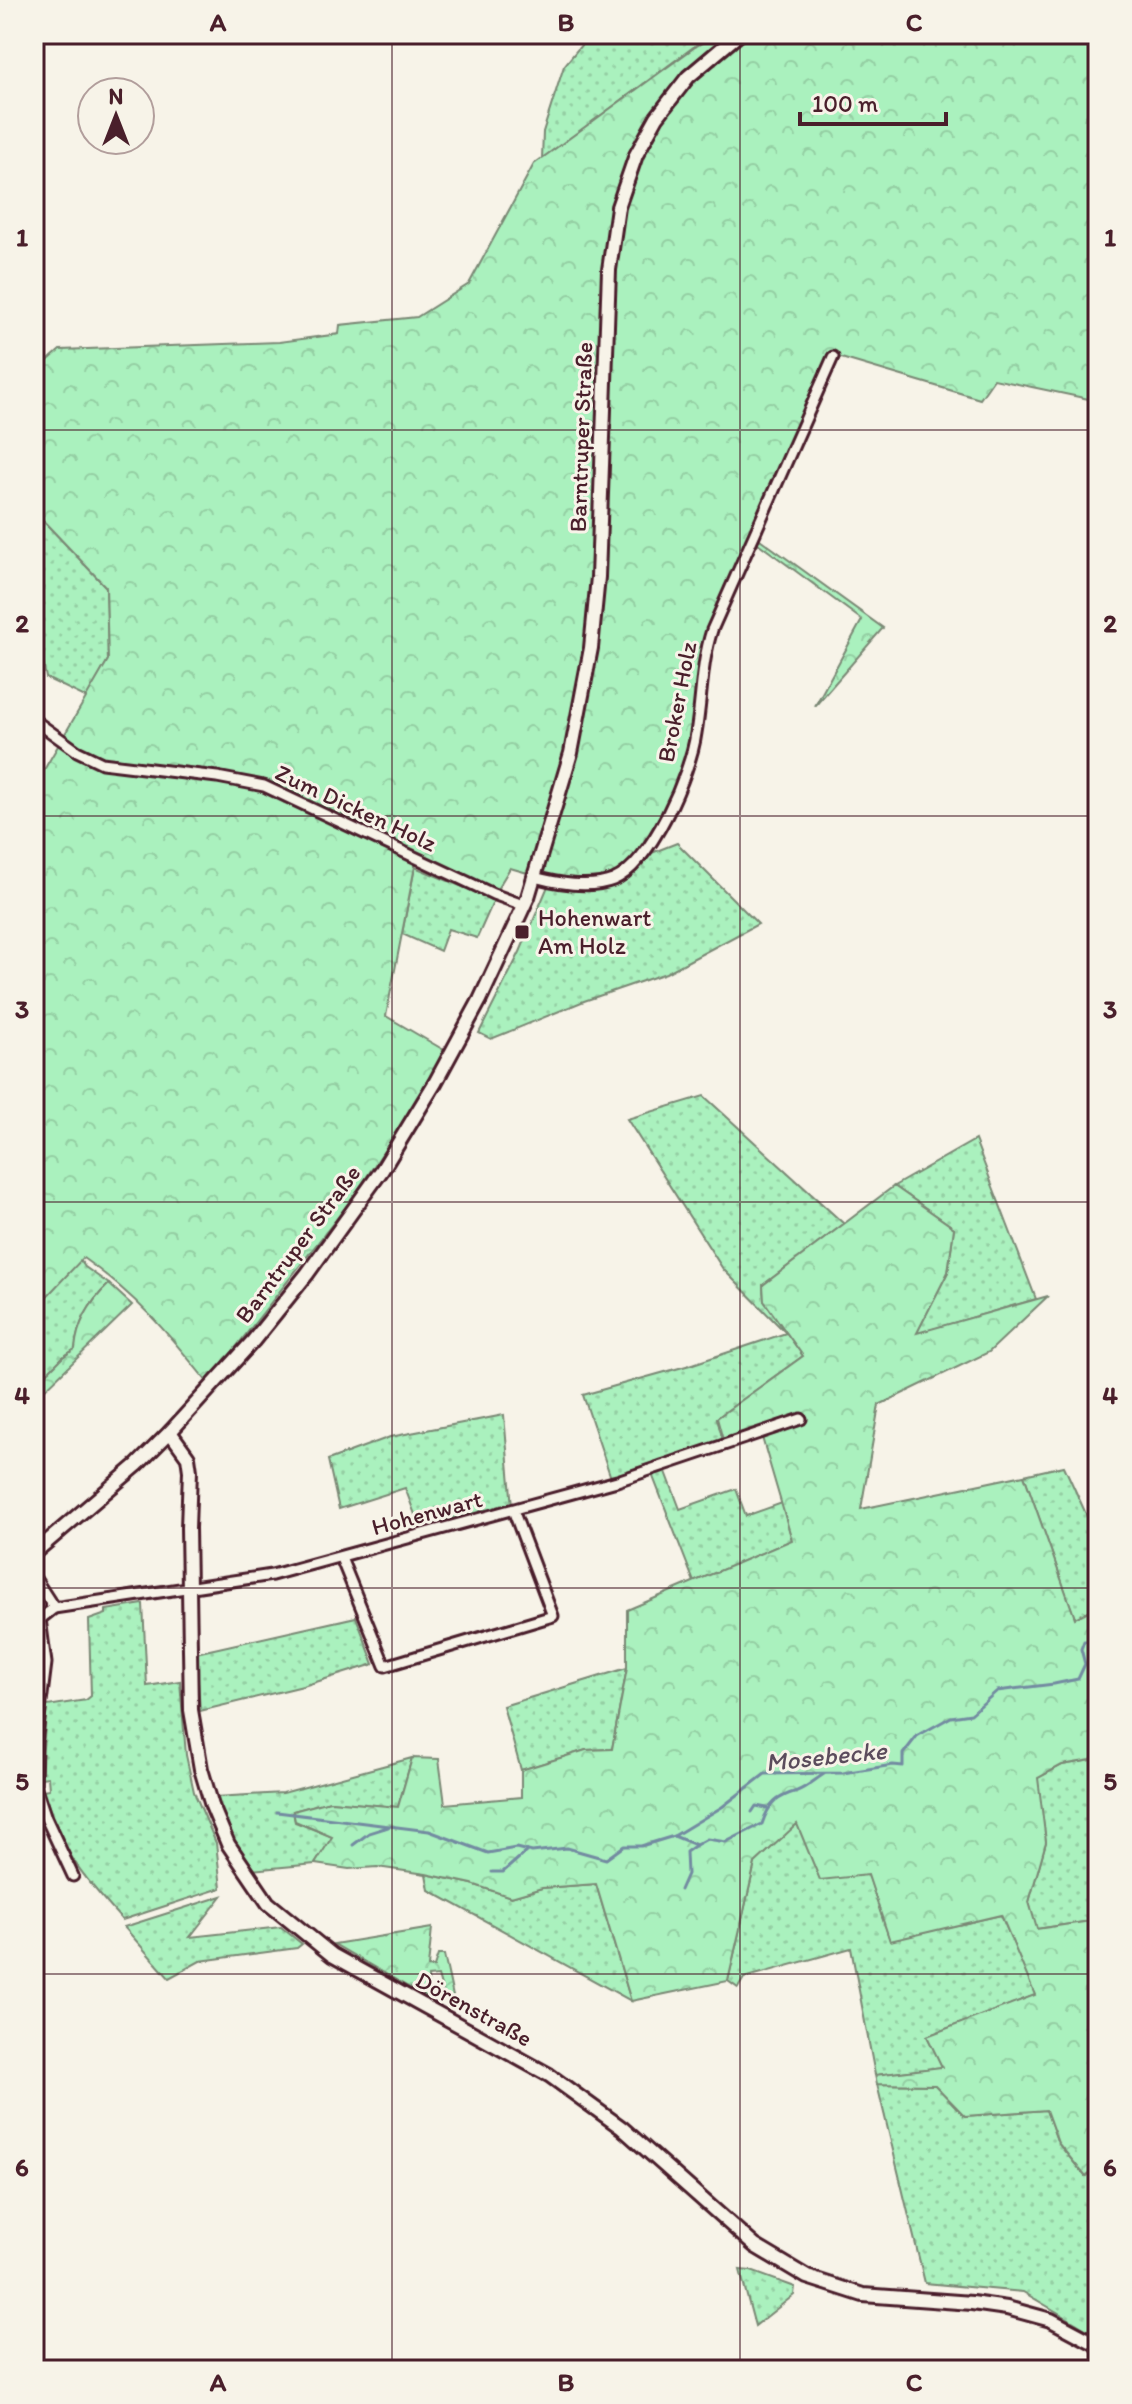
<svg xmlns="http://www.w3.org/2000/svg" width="1132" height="2404" font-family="Itim,sans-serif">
<defs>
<pattern id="grass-dots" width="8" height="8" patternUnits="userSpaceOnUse" patternTransform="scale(2)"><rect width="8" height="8" fill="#aaf1be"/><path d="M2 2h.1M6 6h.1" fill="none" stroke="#94cea3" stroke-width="1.8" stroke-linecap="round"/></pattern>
<pattern id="forest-crowns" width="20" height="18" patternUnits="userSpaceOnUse" patternTransform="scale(2)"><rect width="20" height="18" fill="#aaf1be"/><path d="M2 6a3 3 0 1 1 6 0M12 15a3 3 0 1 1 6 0" fill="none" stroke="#94cea3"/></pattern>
</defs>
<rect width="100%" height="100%" fill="#f7f3e8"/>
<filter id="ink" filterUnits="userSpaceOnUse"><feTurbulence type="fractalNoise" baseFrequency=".0125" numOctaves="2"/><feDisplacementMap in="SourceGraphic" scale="16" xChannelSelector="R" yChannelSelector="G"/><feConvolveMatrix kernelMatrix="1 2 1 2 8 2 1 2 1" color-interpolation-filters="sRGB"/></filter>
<g filter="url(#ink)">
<!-- grass -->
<g fill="url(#grass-dots)" stroke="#7a8874" stroke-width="2">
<path d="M590,34H711L542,159L543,132L564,66Z"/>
<path d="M34,511L106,587L108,660L87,698L46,678L38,636L34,634Z"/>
<path d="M677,843L758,924L666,973L584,1001L491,1039L479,1033L520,952L548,886H599L644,856Z"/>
<path d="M415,867L494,900L477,938L448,929L440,951L402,934Z"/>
<path d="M704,1096L844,1224L763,1285L764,1301L803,1356L717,1418L723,1440L611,1478L583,1395L690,1365L786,1333L723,1269L627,1119Z"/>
<path d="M975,1140L1036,1299L916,1334L948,1272L954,1228L894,1186Z"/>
<path d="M80,1260L85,1267L109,1284C90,1302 77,1323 75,1349L63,1357L34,1386V1310Z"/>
<path d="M504,1415L512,1507L419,1525L405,1488L339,1509L328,1460L390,1437Z"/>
<path d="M1064,1466L1098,1540V1606L1075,1619L1024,1475Z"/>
<path d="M665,1469L680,1509L736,1489L746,1516L782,1503L792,1540L694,1582L652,1474Z"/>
<path d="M143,1604L147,1686L180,1681L186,1755L194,1792L216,1843L221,1888L122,1920C83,1877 59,1848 42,1790L49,1789L48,1777L40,1778L47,1706L86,1700L91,1696L89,1620L106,1614V1610Z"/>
<path d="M356,1617L374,1664L303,1686L200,1711L196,1653Z"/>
<path d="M627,1668L612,1749L586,1750L521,1770L503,1706Z"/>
<path d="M1098,1753V1920L1036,1929L1029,1902L1046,1842L1037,1778L1062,1765L1091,1760Z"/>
<path d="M412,1758L398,1807L330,1801L293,1811L295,1822L333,1837L315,1864L251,1870L230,1835L216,1797L283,1793Z"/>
<path d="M797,1823L868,1874L890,1940L1001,1915L1036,1995L927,2036L943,2067L875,2075L851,1948L744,1978L738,1988L728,1981L755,1863Z"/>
<path d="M426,1874L472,1884L511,1897L542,1888L596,1884L631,2001L429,1890Z"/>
<path d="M222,1896L190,1937L281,1927L302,1944L297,1948L200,1961L169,1978L124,1927Z"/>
<path d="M877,2084L935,2085L965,2116L1046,2110L1058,2143L1085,2176L1098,2166V2320L1091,2332L1023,2292L925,2283Z"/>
<path d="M740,2270L751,2271L795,2287L794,2295L755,2326Z"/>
</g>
<!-- forest -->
<g fill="url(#forest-crowns)" stroke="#7a8874" stroke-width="2">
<path d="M718,34H1098V401L994,379L980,399L831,355L710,630L695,735L671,799L656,827L638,856L625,869L606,880L545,878L510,868L493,896L416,861L386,1016L449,1053L352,1199L208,1383C168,1333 136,1295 83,1258L34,1310V787L108,660L106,587L34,511V373L60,350L279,342L339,334L340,325L417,317L469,284L534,164L695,47Z"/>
<path d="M757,537L883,628L815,706L862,620L755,541Z"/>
<path d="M894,1186L954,1228L948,1272L917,1333L1048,1296L989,1352L879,1405L861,1509L1024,1475L1075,1618L1098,1606V1753L1091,1760L1062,1765L1038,1778L1046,1842L1029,1902L1037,1929L1098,1920V2166L1086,2177L1058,2143L1046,2110L965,2116L935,2085L877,2084L875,2075L942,2067L927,2036L1035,1995L1001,1915L890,1941L868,1875L820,1880L797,1824L755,1863L728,1981L631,2001L596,1884L542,1888L511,1897L472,1884L426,1874L377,1867L349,1869L315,1864L332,1837L295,1821L293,1811L330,1801L398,1807L412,1758L439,1759L445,1804L521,1797V1770L586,1750L612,1749L627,1668V1610L792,1540L761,1434L723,1440L717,1418L803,1356L764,1301L763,1285Z"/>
<path d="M109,1284L132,1305L34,1400V1386L63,1357L75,1349C77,1323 90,1302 109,1284Z"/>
<path d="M432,1928L428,1967H434L438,1955H444L454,2001L445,2000L438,1976L428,1977L429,1999L334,1944Z"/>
</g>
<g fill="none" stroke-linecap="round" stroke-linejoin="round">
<!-- stream -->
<g stroke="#738ba1" stroke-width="3">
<path d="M277,1812L429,1831L488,1853L516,1848L532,1852L567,1848L606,1859L624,1846H641L674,1836L722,1807L765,1774L843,1773L893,1765L903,1766V1754L917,1736L951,1717L971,1714L997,1691L1054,1684L1078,1679L1085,1664L1081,1649L1084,1641H1098"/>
<path d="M752,1812L756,1806L767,1808"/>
<path d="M674,1836L696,1845L707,1839L726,1842L762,1824C769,1803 777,1797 797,1791C806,1788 816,1779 824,1774"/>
<path d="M353,1845L369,1833L388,1827"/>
<path d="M492,1872H503L527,1851"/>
<path d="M680,1890L687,1874L686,1852L696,1845"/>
</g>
<defs>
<g id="street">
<path d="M34,720L77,751L102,763L217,777L264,786L493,894L523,905"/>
<path d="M534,877C556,883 590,889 613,880C651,865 691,772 696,733C702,698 701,664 712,630L833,357"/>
<path d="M341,1558L385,1666L553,1616L513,1510"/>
<path d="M34,1577L54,1608L40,1619L46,1663L36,1743L35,1785L46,1818L73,1876"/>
<path d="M54,1608L272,1575L617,1481L801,1419"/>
</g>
<g id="secondary">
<path d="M170,1432L188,1457L190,1471L188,1528L191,1710L201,1769L212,1806L228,1844L268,1903L332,1955L549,2075L622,2128L755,2246L807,2277L863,2295L972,2303L1007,2308L1051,2320L1098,2345"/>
<path d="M34,1553L137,1465L170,1432L253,1341L307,1274L382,1170L435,1083L480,1000L528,897L571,753L591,648L598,577L609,270L618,207L636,155L657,117L688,77L739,34"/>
</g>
</defs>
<!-- street casing -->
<use href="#street" stroke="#4a1f2b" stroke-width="15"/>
<!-- secondary casing -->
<use href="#secondary" stroke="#4a1f2b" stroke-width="18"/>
<!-- street -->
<use href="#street" stroke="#f7f3e8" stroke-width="9"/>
<!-- secondary -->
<use href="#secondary" stroke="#f7f3e8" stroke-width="12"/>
</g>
</g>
<!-- grid -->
<path fill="none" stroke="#4a1f2b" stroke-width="2" stroke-opacity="0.55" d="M392,34V2370M740,34V2370M34,430H1098M34,816H1098M34,1202H1098M34,1588H1098M34,1974H1098"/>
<!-- markers -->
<rect fill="#4a1f2b" stroke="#f7f3e8" stroke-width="3" x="514" y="924" width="16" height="16" rx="4"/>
<g text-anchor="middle" stroke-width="6" stroke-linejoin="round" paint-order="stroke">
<!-- street labels -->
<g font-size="24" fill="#4a1f2b" stroke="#f7f3e8">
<text transform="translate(581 437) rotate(-88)" y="8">Barntruper Straße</text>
<text transform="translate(677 702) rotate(-79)" y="8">Broker Holz</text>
<text transform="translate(356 808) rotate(25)" y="8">Zum Dicken Holz</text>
<text transform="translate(298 1244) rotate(-53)" y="8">Barntruper Straße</text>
<text transform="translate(427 1513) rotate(-15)" y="8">Hohenwart</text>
<text transform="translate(474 2009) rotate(29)" y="8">Dörenstraße</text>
</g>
<!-- poi labels -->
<g font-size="24" fill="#4a1f2b" stroke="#f7f3e8" text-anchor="start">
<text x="538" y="926">Hohenwart<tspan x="538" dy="28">Am Holz</tspan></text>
</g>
<!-- water labels -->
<g font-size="26" font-style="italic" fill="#5b4c5c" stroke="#f7f3e8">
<text transform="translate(826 1756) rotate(-6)" y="9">Mosebecke</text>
</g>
</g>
<!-- margin -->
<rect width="1132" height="2404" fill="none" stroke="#f7f3e8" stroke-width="88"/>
<!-- north arrow -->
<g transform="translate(116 116)"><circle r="38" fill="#f7f3e8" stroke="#b29e9c" stroke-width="2"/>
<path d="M0-6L14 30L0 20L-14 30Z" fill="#4a1f2b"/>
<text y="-12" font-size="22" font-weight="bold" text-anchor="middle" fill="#4a1f2b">N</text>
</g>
<!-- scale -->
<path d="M800 112v12h146v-12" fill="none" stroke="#4a1f2b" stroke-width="4"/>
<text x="812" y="112" font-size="24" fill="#4a1f2b" stroke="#f7f3e8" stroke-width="6" paint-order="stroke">100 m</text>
<rect x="44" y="44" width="1044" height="2316" fill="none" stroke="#4a1f2b" stroke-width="3"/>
<g font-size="26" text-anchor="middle" font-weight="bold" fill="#4a1f2b">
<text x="218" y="31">A</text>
<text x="566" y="31">B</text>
<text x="914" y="31">C</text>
<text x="22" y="246">1</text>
<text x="1110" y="246">1</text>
<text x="22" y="632">2</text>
<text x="1110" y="632">2</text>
<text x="22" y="1018">3</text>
<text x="1110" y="1018">3</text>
<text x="22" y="1404">4</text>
<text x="1110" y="1404">4</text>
<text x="22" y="1790">5</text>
<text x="1110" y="1790">5</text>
<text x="22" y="2176">6</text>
<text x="1110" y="2176">6</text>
<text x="218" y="2391">A</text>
<text x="566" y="2391">B</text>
<text x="914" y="2391">C</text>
</g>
</svg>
